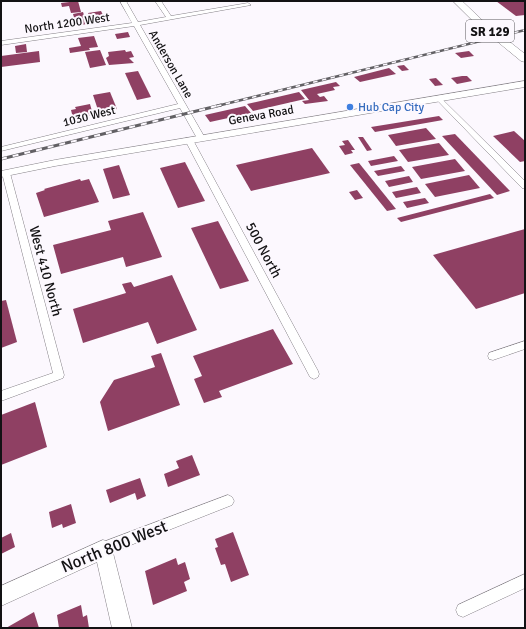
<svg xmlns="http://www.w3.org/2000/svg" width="526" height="629" font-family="Signika,sans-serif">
<rect width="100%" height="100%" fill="#fcf8fe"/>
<!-- building -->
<g fill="#8f4063">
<path d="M78,1L81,12L71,13L69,6L62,7L61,3Z"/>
<path d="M496,1H525V15L516,16Z"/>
<path d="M101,11L106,21L93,23L88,13Z"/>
<path d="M83,12L87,24L69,27L68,22L75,21L73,14Z"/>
<path d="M128,32L130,37L117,39L115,34Z"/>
<path d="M94,36L98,47L89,48L90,50L70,53L69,48L81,46L78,38Z"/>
<path d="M26,44L27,52L16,53L15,46Z"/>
<path d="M100,50L106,65L90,68L85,52Z"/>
<path d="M125,50L126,52L131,51L134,57L129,58L134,63L109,65L106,58L109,56L108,52Z"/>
<path d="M39,51L40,62L1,67V56Z"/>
<path d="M469,51L474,56L461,58L455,53Z"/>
<path d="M404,65L409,70L402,71L397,66Z"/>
<path d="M389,68L396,74L360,82L354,77Z"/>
<path d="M138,71L151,97L137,100L125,73Z"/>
<path d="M462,76H467L472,81L457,84L451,78Z"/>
<path d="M436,78L443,85L435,86L429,79Z"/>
<path d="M336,82L340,86L333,87L335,90L317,94L320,97L324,96L328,101L305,104L302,101L309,100L301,90Z"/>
<path d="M110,92L117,109L99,113L93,95Z"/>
<path d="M299,92L305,99L253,111L247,104Z"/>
<path d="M90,104L93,115L73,118L71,110L76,109L75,107Z"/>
<path d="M245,106L251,113L210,122L205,115Z"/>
<path d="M439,116L443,120L375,132L371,127Z"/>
<path d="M426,128L436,139L396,146L388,135Z"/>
<path d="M514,131L525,141V161L520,162L493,136Z"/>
<path d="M455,134L510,191L497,195L442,136Z"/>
<path d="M358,137H363L372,150L367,151Z"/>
<path d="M348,140L355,150H351L353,153L345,155L339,146L345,145L342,141Z"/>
<path d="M439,143L449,155L408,162L399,150Z"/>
<path d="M312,148L330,173L251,191L236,165Z"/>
<path d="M394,156L398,161L371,166L368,161Z"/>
<path d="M455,159L465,171L421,179L412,167Z"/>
<path d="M185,162L205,201L178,208L160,168Z"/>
<path d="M359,163L396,209L387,211L350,165Z"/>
<path d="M119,165L130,195L113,199L103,169Z"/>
<path d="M401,166L405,171L378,176L374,171Z"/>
<path d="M469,175L480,188L435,197L425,184Z"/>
<path d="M409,176L413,182L389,187L385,181Z"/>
<path d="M80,179L81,181L89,179L99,202L44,217L36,193L45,190L44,189Z"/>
<path d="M417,187L421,193L396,198L392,192Z"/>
<path d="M357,190L363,198L355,200L349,192Z"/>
<path d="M490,194L494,198L401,222L397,218Z"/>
<path d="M425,198L429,203L407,208L403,202Z"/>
<path d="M143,212L162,257L126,267L123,257L61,274L53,245L111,230L108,221Z"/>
<path d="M218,221L249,281L220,289L191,228Z"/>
<path d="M525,229V293L476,309L433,255Z"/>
<path d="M172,275L197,330L157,344L148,322L83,343L73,309L126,293L122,284L131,282L134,287Z"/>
<path d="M6,300L17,342L1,348V301Z"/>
<path d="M273,329L293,364L219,391L222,397L204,403L194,379L202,376L193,356Z"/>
<path d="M161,353L180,405L108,431L100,402L114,380L155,367L151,356Z"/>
<path d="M35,402L47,447L1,465V415Z"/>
<path d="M192,455L200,475L168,487L164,474L179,468L176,461Z"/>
<path d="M140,478L146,496L137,500L135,493L110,503L106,490Z"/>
<path d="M71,504L76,523L63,528L62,524L52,528L49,512Z"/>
<path d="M233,532L249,575L231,582L225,564L221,565L215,548L218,547L215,539Z"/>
<path d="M11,533L15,547L1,554V538Z"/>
<path d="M176,558L178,565L185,562L190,579L184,582L187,591L153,605L145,571Z"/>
<path d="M81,605L83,617L87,615L89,628H59L57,615Z"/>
<path d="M34,612L39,628H6Z"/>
</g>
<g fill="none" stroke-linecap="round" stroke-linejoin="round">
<defs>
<g id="street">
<path d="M120,1H126L138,22L166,17L155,1H161L171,16L248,3L251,5L140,25L205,138L204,140H198L180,108L1,151V147L178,104L134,26L1,45V41L132,23Z"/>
<path d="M438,96L440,97L525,181V189L522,188L436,99L435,98Z"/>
<path d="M186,138H189L193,140L318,371L319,374L318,377L314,379L310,377L185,140Z"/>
<path d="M3,171H6L10,173L64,375L63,378L1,401V391L53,373L2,173Z"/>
<path d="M525,341V349L493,360L489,359L488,356L489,353Z"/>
<path d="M228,495L232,497L234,501L232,505L103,556L98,554L96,549L98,544Z"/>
<path d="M525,574V588L463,617L458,615L456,610L458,605Z"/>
</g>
<g id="secondary">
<path d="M525,81V87L55,166L1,177V171L55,160Z"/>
<path d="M103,540L110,542L112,549L132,628H112L97,562L1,606V586Z"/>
</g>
<path id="primary" d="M453,1H462L482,20L525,54V62L521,61L476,24Z"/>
</defs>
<!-- street casing -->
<use href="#street" stroke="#858187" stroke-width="1"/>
<!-- secondary casing -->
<use href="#secondary" stroke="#858187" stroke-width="1"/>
<!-- primary casing -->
<use href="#primary" stroke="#858187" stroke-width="1"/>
<!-- street -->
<use href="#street" fill="#fff" fill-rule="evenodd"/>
<!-- secondary -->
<use href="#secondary" fill="#fff" fill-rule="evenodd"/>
<!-- primary -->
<use href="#primary" fill="#fff" fill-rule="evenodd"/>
<defs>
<path id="rail-far1" d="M217,106L525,30"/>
<path id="rail" d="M1,159L221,105"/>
</defs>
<!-- rail-far1 casing -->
<use href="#rail-far1" stroke="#626064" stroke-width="2.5"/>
<!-- rail casing -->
<use href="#rail" stroke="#626064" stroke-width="3"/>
<!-- rail-far1 -->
<use href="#rail-far1" stroke="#fcf8fe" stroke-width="1.5" stroke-dasharray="4.5" stroke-linecap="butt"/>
<!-- rail -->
<use href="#rail" stroke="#fcf8fe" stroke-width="2" stroke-dasharray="6" stroke-linecap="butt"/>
</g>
<!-- markers -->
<circle fill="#3f7fe0" stroke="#fcf8fe" stroke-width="1.5" cx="350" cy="107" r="4"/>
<g text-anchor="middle" stroke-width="4" stroke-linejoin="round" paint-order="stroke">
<!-- far-street labels -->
<g font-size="12" fill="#131214" stroke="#fcf8fe">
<text transform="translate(67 23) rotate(-8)" y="4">North 1200 West</text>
<text transform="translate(171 64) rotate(60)" y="4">Anderson Lane</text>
<text transform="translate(261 115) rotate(-10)" y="4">Geneva Road</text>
<text transform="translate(89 116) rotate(-14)" y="4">1030 West</text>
</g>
<!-- far-shop labels -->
<g font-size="12" fill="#366cbe" stroke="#fcf8fe" text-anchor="start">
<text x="358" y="111">Hub Cap City</text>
</g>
<!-- shield labels -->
<rect fill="#fcf8fe" stroke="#59575a" stroke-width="1" x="466" y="20" width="48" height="22" rx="3"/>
<g font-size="13" font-weight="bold" fill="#131214">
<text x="490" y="36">SR 129</text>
</g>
<!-- street labels -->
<g font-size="14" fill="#131214" stroke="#fcf8fe">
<text transform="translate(264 250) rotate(62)" y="5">500 North</text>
<text transform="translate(46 271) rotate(75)" y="5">West 410 North</text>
</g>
<!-- near-street labels -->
<g font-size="17" fill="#131214" stroke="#fcf8fe">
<text transform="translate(114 546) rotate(-22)" y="6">North 800 West</text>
</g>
</g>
<!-- border -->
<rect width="526" height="629" fill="none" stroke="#131214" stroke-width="4"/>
</svg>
